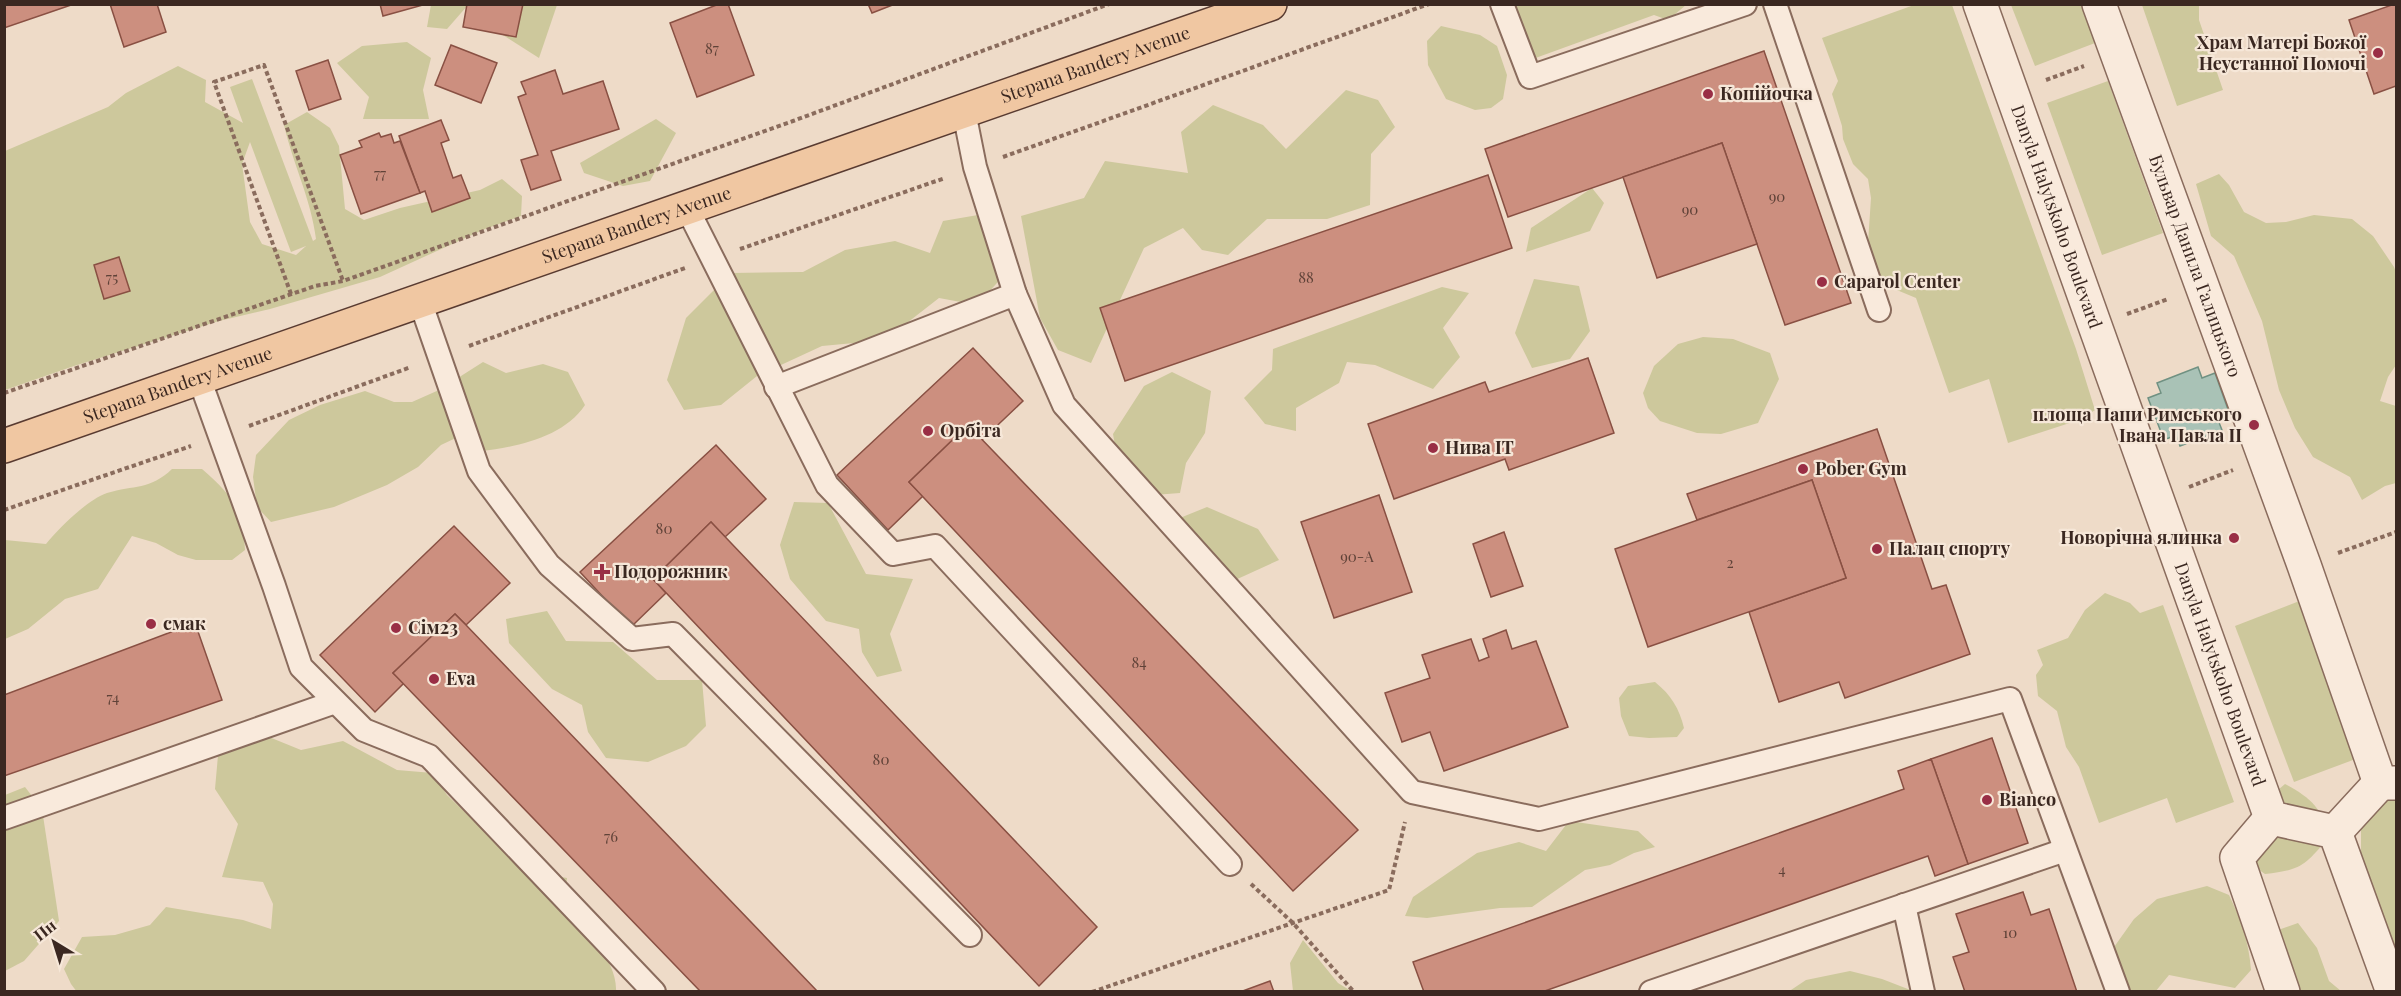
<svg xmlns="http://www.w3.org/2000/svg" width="2401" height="996" font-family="'Playfair Display',serif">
<rect width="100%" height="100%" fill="#eedbc8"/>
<!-- green -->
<g fill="#cdc89c" fill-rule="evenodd">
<path d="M431,5H468L447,29L427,27Z"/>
<path d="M509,5H557L539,58L498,32Z"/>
<path d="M1510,5H1686L1668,20L1654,15L1530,60Z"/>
<path d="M1914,5H1952L2076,349L2095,410L2082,419L2008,443L1989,379L1949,393L1916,298L1880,283L1868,243L1871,198L1868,179L1853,164L1843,139L1842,126L1832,94L1838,81L1822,38Z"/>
<path d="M2011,5H2081L2095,43L2035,66Z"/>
<path d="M2142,5H2199V20L2223,90L2177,106Z"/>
<path d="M1441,26L1480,35L1497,46L1507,75L1503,99L1491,108L1475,110L1446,99L1428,65L1427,41Z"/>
<path d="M407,42L431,58L423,90L429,119H363L369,97L337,63L362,46Z"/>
<path d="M178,66L206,80L205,102L243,123L230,87L252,79L313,241L316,239C311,199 293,164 284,125L307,112L330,128L339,146L345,209L364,220L400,208L480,190L502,179L522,196L521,216L485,229L380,277L270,309L219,321L74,366L5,390V151L108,107L126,93ZM250,142L291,252L306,246L296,255L262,244L250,222L242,164Z"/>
<path d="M2108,81L2163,233L2102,255L2047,103Z"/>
<path d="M1346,90L1378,100L1395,127L1371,154L1370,205L1327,219H1267L1228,255L1202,250L1183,228L1144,248L1091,363L1058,350L1040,318L1021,216L1084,198L1105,161L1188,173L1181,132L1213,105L1263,125L1286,149Z"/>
<path d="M656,119L676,133L650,181L623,186L584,173L580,163Z"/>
<path d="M2219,174L2229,185L2244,212L2266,223L2286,222L2314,215L2352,219L2373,236L2394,267L2396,272V365L2388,377L2380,401L2396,406V483L2385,486L2362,500L2350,477L2313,457L2295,428L2279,390L2262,321L2234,256L2211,236L2196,184Z"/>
<path d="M1592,188L1604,203L1590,231L1526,252L1531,228Z"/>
<path d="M978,215L999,238L1006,273L977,305L939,298L903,326L865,342L822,346L757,376L721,405L684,410L667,380L686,318L731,273L803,272L845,250L895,241L930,253L943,221Z"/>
<path d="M1534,279L1579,286L1590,331L1570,359L1532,368L1515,333Z"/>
<path d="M1442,287L1469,293L1443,328L1460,357L1433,389L1375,365L1347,362L1339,383L1296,408V431L1265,424L1244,398L1272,370L1273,349Z"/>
<path d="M1703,337L1733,339L1770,353L1779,379L1758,423L1721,434L1697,433L1660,421L1648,408L1643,393L1654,366L1678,344Z"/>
<path d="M483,362L506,373L543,364L568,372L585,405C564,437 517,447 481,451L460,436L441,445L418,467L387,485L334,507L271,522L257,507L253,477L256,455L289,420L320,405L365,391L394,402H412L439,390Z"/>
<path d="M1172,372L1211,391L1205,433L1186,463L1180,493L1141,496L1120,474L1113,434L1144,386Z"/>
<path d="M172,469H202C232,495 243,509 245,550L232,560H196L178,555L156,543L132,536L98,589L65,599L28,629L5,639V540L46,544C59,528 87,500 107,493C134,485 150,490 172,469Z"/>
<path d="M794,502L828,503L866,574L913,579L890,634L902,671L877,677L862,652L859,629L826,621L790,579L780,545Z"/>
<path d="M1207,507L1258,529L1279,560L1222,586L1170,540V522Z"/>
<path d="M2105,593L2130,603L2140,613L2163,605L2234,802L2176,823L2167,798L2099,823L2079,767L2066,747L2057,711L2038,696L2036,675L2043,665L2037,650L2068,638L2085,610Z"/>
<path d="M2302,600L2361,757L2294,782L2235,626Z"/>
<path d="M547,611L566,641L613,642L657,680H702L706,726L686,746L648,762L606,758L588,732L582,705L552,689L509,643L506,619Z"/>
<path d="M1655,682C1671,695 1679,708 1684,728L1677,737L1649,738L1629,736L1621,716L1619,698L1628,686Z"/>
<path d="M220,733L269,737L301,750L343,741L397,770L433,773L447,795L526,871L567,878L564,906C583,929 618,959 616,992H77L71,984L64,969L82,937L115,935L150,925L166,907L243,920L271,929L273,904L263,882L222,877L238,824L215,789Z"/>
<path d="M2396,769V972L2356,877L2361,852V822L2386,803V786Z"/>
<path d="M2285,784C2311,798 2324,809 2327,839C2305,866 2300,870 2265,874L2248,862L2258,807Z"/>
<path d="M25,787L42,809L59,921L24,961L5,971V795Z"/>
<path d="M1569,821L1638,831L1655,847L1634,853L1610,865L1585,870L1532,907L1500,908L1427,918L1405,916L1413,897L1477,853L1519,842L1546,851Z"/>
<path d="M2207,886L2229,895C2241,920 2249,942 2251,970L2235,988L2169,975L2155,992L2107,991L2097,971L2134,919L2157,899Z"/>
<path d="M2298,923L2317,948L2329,981L2341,991H2269L2265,947L2281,929Z"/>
<path d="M1303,940L1338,983L1351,991H1293L1290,963Z"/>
<path d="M1850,971L1882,979L1913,991L1788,992L1806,980Z"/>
</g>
<!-- water -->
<path fill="#a9c2b6" stroke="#709182" stroke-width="1.5" d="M2198,367L2202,378L2215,373L2230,415L2218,420L2222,430L2180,446L2176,435L2164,440L2148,398L2161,393L2157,383Z"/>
<!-- building -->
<g fill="#cc8f7f" stroke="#895043" stroke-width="1.5">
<path d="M4,4H74L4,28Z"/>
<path d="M110,4H157L166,32L124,47Z"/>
<path d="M380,4H423V5L383,16Z"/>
<path d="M467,4H523L516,37L463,27Z"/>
<path d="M719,4H728L754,75L697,97L670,23Z"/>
<path d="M868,4H895L872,13Z"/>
<path d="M2390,4H2396V86L2374,94L2349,20L2392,5Z"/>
<path d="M451,45L497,63L481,103L435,85Z"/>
<path d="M1764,51L1851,303L1785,325L1722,143L1508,217L1485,149Z"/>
<path d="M328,60L341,99L309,110L296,71Z"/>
<path d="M555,70L563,94L603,81L619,129L551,151L561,180L531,190L521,160L538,155L518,97L526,94L521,82Z"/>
<path d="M441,120L449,140L441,143L453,178L461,175L470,198L432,212L425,191L420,193L399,136Z"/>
<path d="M379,133L381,137L391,134L394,143L400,141L420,193L361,214L340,155L362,147L359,141Z"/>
<path d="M1722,143L1757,244L1657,278L1623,177Z"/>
<path d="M1488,175L1512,248L1125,381L1100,308Z"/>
<path d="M119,257L130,291L104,299L94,265Z"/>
<path d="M973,348L1023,401L982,440L968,425L909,482L923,496L888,530L837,475Z"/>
<path d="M1588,358L1614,433L1509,470L1505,459L1394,499L1368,424L1485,382L1489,392Z"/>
<path d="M968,425L1358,830L1293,891L909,482Z"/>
<path d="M1877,429L1932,589L1946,585L1970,654L1845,698L1839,682L1779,702L1749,612L1846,578L1812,480L1697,520L1687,494Z"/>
<path d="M716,445L766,499L725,537L711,522L653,579L666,593L631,627L580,572Z"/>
<path d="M1812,480L1846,578L1648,647L1615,549Z"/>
<path d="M1379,495L1412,592L1334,618L1301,522Z"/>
<path d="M711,522L1097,927L1039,986L653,579Z"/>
<path d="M454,526L510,583L466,625L455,614L393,673L404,683L375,712L320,655Z"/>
<path d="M1504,532L1523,586L1491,597L1473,544Z"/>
<path d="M455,614L466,625L818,992H701L393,673Z"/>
<path d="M195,623L222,700L4,776V695Z"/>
<path d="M1506,630L1512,649L1536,641L1568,727L1444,771L1430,732L1402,742L1385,693L1430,678L1422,655L1471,639L1479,661L1489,657L1483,639Z"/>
<path d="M1992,738L2028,843L1968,864L1931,759Z"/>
<path d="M1931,759L1968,864L1935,876L1928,856L1542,992H1424L1413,962L1904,789L1898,771Z"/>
<path d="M2023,892L2031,915L2049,909L2077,992H1965L1953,957L1969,952L1956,914Z"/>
<path d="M1270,981L1274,992H1240Z"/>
</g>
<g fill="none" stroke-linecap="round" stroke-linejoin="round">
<defs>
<g id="service">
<path d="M1502,4L1530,77L1745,4"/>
<path d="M1775,4L1879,310"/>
<path d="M964,112L975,167L1015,294L1064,405L1412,792L1539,819L2010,699L2118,992"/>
<path d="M687,208L827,485L893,554L935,546L1230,864"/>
<path d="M420,301L479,471L549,565L632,639L673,634L970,935"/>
<path d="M199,378L274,586L301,667L364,730L429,756L654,992"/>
<path d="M776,387L1015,294"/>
<path d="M4,818L335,702"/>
<path d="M1904,905L1923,992"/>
<path d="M1651,992L2065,850"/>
</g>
<g id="pedestrian">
<path id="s1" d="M1980,4L2271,818L2335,832L2393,992"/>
<path id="s2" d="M2099,4L2304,565L2380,783H2396"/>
<path d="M2271,818L2237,858L2283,992"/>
<path d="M2335,832L2380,783"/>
</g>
<g id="primary">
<path id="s3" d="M4,446L1270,4"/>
</g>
</defs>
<!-- service casing -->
<use href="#service" stroke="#8a6c5d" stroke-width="26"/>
<!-- pedestrian casing -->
<use href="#pedestrian" stroke="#8a6c5d" stroke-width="36"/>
<!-- primary casing -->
<use href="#primary" stroke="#593b31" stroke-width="36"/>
<!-- path -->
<g stroke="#8a6c5d" stroke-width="4" stroke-dasharray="4.5 3" stroke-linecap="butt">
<path d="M2046,80L2084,66"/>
<path d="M1003,157L1429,4"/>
<path d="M740,249L945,178"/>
<path d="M291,294L214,82L264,65L343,281"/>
<path d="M2127,314L2168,299"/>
<path d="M469,346L685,268"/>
<path d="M4,393L315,286L343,281L793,121L1109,4"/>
<path d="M249,426L411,367"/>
<path d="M2189,487L2233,470"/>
<path d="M4,510L191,446"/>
<path d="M2338,553L2396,532"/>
<path d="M1251,884L1293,923L1354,992"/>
<path d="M1092,992L1389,890L1405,822"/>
</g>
<!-- service -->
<use href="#service" stroke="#f9eadc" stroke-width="22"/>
<!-- pedestrian -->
<use href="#pedestrian" stroke="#f9eadc" stroke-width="33"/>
<!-- primary -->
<use href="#primary" stroke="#f0c7a2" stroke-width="33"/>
</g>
<!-- markers -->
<g fill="#992e45" stroke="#f6e7d8" stroke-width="2">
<circle cx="2378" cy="53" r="6"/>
<circle cx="1708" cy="94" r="6"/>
<circle cx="1822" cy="282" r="6"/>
<circle cx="2254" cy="425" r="6"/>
<circle cx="928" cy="431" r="6"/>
<circle cx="1433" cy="448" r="6"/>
<circle cx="1803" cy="469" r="6"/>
<circle cx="2234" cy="538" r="6"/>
<circle cx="1877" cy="549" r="6"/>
<path d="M599 563h6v6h6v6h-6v6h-6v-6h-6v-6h6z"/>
<circle cx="151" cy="624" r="6"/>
<circle cx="396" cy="628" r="6"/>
<circle cx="434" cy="679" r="6"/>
<circle cx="1987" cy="800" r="6"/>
</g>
<g text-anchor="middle" stroke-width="4.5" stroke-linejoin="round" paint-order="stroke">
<!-- number labels -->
<g font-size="15" fill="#5f4238">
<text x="712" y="54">87</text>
<text x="380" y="179">77</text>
<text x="1777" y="202">90</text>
<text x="1690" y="215">90</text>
<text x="112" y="283">75</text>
<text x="1306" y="283">88</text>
<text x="664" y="534">80</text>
<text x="1357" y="562">90-А</text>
<text x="1730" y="568">2</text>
<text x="1139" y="668">84</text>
<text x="113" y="703">74</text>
<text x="881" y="765">80</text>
<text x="611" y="842">76</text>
<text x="1782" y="875">4</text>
<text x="2010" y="938">10</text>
</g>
<!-- poi labels -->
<g font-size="18" font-weight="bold" fill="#3b2821" stroke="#f6e7d8" text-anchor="start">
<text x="2366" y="49" text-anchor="end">Храм Матері Божої<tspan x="2366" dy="21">Неустанної Помочі</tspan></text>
<text x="1720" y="100">Копійочка</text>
<text x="1834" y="288">Caparol Center</text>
<text x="2242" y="421" text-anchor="end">площа Папи Римського<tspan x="2242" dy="21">Івана Павла ІІ</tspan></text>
<text x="940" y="437">Орбіта</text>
<text x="1445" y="454">Нива IT</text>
<text x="1815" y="475">Pober Gym</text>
<text x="2222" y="544" text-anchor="end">Новорічна ялинка</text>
<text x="1889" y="555">Палац спорту</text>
<text x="614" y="578">Подорожник</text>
<text x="163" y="630">смак</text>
<text x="408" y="634">Сім23</text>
<text x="446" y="685">Eva</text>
<text x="1999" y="806">Bianco</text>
</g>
<!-- street labels -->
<g font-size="18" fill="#3b2821" stroke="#f6e7d8">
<text dy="6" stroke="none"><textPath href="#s3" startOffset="1156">Stepana Bandery Avenue</textPath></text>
<text dy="6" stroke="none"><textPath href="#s1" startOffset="226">Danyla Halytskoho Boulevard</textPath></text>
<text dy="6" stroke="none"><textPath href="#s3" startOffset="670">Stepana Bandery Avenue</textPath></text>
<text dy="6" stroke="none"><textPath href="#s2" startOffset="279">Бульвар Данила Галицького</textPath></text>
<text dy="6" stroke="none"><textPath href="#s3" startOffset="184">Stepana Bandery Avenue</textPath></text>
<text dy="6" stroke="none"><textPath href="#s1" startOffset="712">Danyla Halytskoho Boulevard</textPath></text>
</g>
</g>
<!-- border -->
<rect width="2401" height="996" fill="none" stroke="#3b2821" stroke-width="12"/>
<!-- north arrow -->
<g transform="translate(54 942) rotate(322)" stroke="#f6e7d8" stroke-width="4.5" paint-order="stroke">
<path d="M0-4.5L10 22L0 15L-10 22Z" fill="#3b2821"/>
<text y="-9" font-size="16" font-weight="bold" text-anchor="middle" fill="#3b2821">Пн</text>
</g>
</svg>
